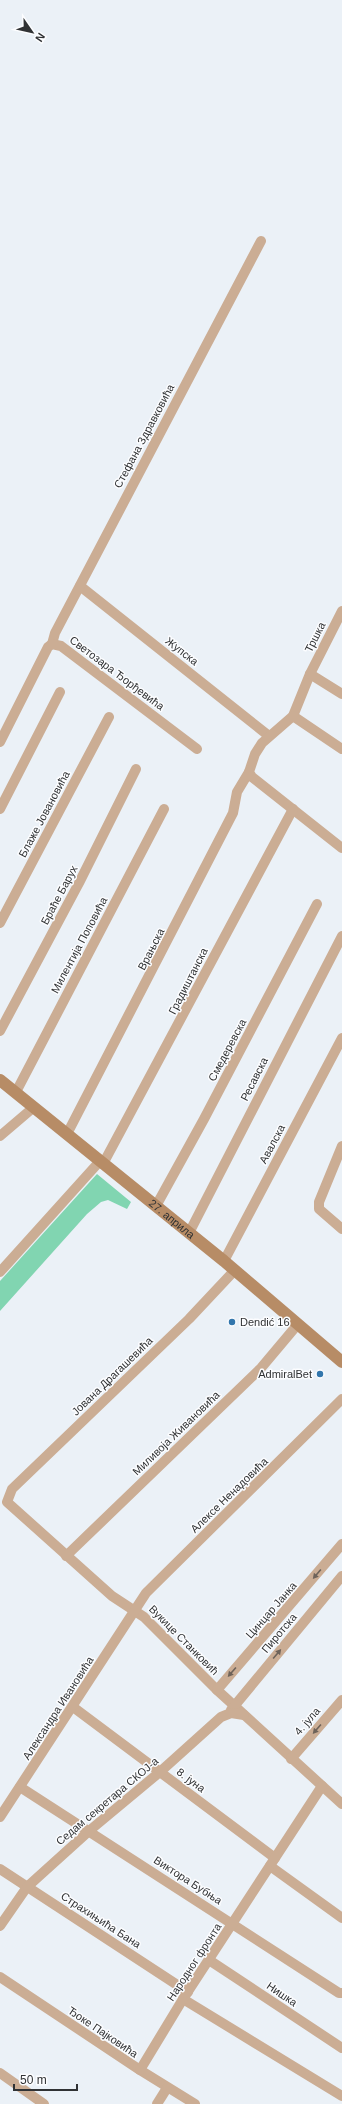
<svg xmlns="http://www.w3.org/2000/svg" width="342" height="2104" font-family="Helvetica,sans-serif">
<rect width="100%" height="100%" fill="#ebf1f7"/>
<!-- green -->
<path fill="#81d5b1" d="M97,1174L131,1202L127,1209L108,1200L101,1202L87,1214L0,1311V1281Z"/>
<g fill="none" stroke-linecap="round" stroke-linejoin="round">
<!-- street -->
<g stroke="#cbad94" stroke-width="10">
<path d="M80,586L269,736"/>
<path d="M342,611L310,674L293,716L262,743L255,754L249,772L252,777L342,848"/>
<path d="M52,644L55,633L261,241"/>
<path d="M310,674L342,694"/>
<path d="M293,716L342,749"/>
<path d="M0,742L48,647L52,644L61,646L197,749"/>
<path d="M0,809L60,692"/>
<path d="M0,923L109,717"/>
<path d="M0,1031L79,883L136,769"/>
<path d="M16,1092L164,809"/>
<path d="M67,1134L233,813L237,792L249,772"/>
<path d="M0,1136L34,1107"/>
<path d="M342,1146L319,1202V1209L342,1229"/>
<path d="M103,1164L293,809"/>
<path d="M156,1206L204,1119L317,904"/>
<path d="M189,1233L342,936"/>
<path d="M224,1261L342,1038"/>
<path d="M234,1271L189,1319L12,1489L7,1502L112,1596L144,1617L217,1690L342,1804"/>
<path d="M0,1272L100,1161"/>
<path d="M66,1556L261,1368L298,1324"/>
<path d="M217,1690L342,1544"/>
<path d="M73,1707L275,1858"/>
<path d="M231,1710L342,1576"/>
<path d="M291,1759L342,1700"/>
<path d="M20,1787L339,1993H342"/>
<path d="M0,1817L146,1593L342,1399"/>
<path d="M270,1866L342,1918"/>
<path d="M0,1869L188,1992"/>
<path d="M0,1926L27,1887L89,1831L161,1771L221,1717L231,1713L244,1715"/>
<path d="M209,1960L342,2048"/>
<path d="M0,1977L140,2070L195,2104"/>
<path d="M183,1999L342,2096"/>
<path d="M140,2070L183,1999L322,1786"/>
<path d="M0,2073L44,2104"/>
<path d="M157,2104L167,2088"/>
</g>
<!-- secondary -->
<path stroke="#b78c66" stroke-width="12" id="s1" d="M0,1080L224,1261L342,1362"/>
</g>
<!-- one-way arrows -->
<defs><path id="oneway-solid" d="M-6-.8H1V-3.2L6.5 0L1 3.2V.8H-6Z"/></defs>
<g fill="#6e635a">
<use href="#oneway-solid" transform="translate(317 1574) rotate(130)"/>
<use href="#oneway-solid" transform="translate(277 1654) rotate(-50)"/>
<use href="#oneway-solid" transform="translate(232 1672) rotate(131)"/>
<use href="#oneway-solid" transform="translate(317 1729) rotate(131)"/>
</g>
<!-- markers -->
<g fill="#3276ac" stroke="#fcfdff" stroke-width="1.5">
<circle cx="232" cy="1322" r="4"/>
<circle cx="320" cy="1374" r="4"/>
</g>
<g text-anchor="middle" stroke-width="3" stroke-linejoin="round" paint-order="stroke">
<!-- street labels -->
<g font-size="11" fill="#303234" stroke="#fcfdff">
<text transform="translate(144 436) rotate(-62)" y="4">Стефана Здравковића</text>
<text transform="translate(315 637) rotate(-63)" y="4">Тршка</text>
<text transform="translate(182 651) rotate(38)" y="4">Жупска</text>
<text transform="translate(117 673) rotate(37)" y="4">Светозара Ђорђевића</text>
<text transform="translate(44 814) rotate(-62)" y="4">Блаже Јовановића</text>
<text transform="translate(59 895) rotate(-62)" y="4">Браће Барух</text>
<text transform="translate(79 945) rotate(-62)" y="4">Милентија Поповића</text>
<text transform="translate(151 949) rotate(-63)" y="4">Врањска</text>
<text transform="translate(188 981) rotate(-63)" y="4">Градиштанска</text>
<text transform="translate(227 1050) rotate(-62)" y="4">Смедеревска</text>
<text transform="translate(254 1079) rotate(-63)" y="4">Ресавска</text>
<text transform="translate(272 1144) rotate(-62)" y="4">Авалска</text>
<text dy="4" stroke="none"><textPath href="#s1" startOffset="221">27. априла</textPath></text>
<text transform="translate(112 1376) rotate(-44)" y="4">Јована Драгашевића</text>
<text transform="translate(176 1433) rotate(-44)" y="4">Миливоја Живановића</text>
<text transform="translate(229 1495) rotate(-44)" y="4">Алексе Ненадовића</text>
<text transform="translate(271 1610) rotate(-49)" y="4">Цинцар Јанка</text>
<text transform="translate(279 1633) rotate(-50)" y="4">Пиротска</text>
<text transform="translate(184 1640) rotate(45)" y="4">Вукице Станковић</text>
<text transform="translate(58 1708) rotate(-57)" y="4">Александра Ивановића</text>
<text transform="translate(307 1721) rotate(-49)" y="4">4. јула</text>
<text transform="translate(191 1780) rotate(37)" y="4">8. јуна</text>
<text transform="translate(107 1801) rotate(-40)" y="4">Седам секретара СКОЈ-а</text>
<text transform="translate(188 1880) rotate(33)" y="4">Виктора Бубња</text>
<text transform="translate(101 1920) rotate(33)" y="4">Страхињића Бана</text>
<text transform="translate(194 1962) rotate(-57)" y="4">Народног фронта</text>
<text transform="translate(282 1994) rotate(34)" y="4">Нишка</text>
<text transform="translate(103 2032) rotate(34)" y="4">Ђоке Пајковића</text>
</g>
<!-- poi labels -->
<g font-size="11" fill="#303234" stroke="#fcfdff" text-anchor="start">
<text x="240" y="1326">Dendić 16</text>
<text x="312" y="1378" text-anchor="end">AdmiralBet</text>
</g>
</g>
<!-- north arrow -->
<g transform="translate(32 32) rotate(124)" stroke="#fcfdff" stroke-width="3" paint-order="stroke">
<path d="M0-3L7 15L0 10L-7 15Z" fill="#303234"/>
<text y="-6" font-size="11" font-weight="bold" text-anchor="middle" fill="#303234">N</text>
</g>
<!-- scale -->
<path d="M14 2084v6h63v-6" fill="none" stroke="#303234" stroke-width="2"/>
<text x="20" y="2084" font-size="12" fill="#303234" stroke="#fcfdff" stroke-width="3" paint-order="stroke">50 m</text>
</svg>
